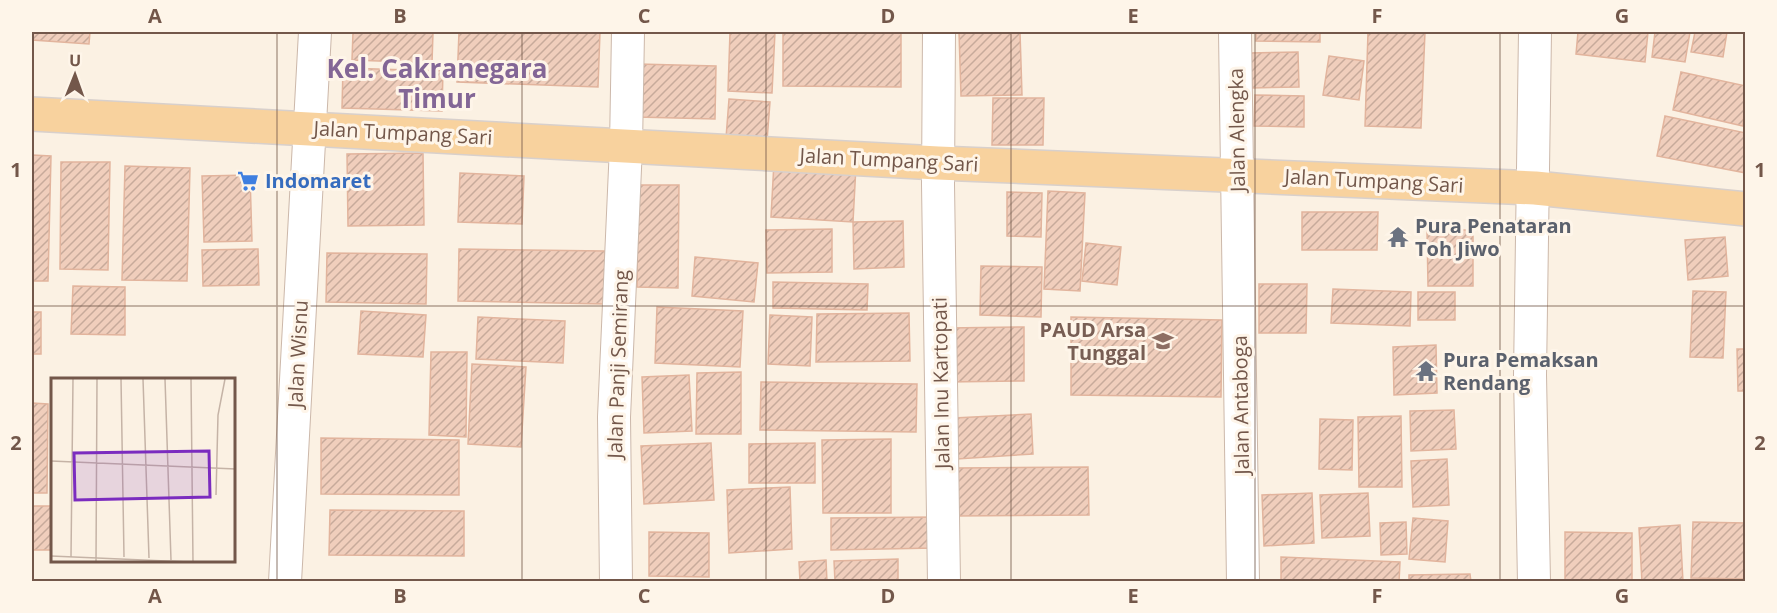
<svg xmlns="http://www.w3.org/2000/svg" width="1777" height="613" font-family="'Open Sans',sans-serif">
<defs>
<pattern id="building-hatch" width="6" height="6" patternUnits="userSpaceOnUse" patternTransform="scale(1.5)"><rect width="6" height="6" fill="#f0cebc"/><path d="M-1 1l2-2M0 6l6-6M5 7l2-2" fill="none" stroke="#c7aa9b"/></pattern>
</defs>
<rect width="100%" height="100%" fill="#fbf1e3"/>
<!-- building -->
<g fill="url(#building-hatch)" stroke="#e2b49d" stroke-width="1.5">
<path d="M32,32H90L89,44L32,40Z"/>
<path d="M353,32L433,33L432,63L352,60Z"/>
<path d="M459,32H600L598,87L457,82Z"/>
<path d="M730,32H775L772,93L728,91Z"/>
<path d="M783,32H901V87L783,86Z"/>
<path d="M959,32H1020L1022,95L961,96Z"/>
<path d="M1256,32H1320V42L1256,41Z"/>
<path d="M1368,32H1425L1421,128L1365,126Z"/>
<path d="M1578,32H1648L1645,62L1576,54Z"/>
<path d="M1655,32H1690L1685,62L1652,57Z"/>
<path d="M1695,32H1727L1723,57L1691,52Z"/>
<path d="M1298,52L1299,87L1252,88L1250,53Z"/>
<path d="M1329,56L1364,61L1359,100L1323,95Z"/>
<path d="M638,64L716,66L715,119L637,117Z"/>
<path d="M343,68L443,71L442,111L342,108Z"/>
<path d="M1681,72L1746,86L1743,126L1673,110Z"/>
<path d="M1255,95L1304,96V127L1254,126Z"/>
<path d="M993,98H1044L1043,145H992Z"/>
<path d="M729,99L770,102L767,141L726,138Z"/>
<path d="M1665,116L1746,133V173L1657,156Z"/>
<path d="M423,153L424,225L348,226L347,154Z"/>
<path d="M32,155L51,156L48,281H32Z"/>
<path d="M61,162H110L108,270L60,269Z"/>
<path d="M774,162L856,166L853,222L771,217Z"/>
<path d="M125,166L190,168L187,281L122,280Z"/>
<path d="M460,173L524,176L522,224L458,222Z"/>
<path d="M250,175L252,241L204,242L202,176Z"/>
<path d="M638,185H679L678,288L637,287Z"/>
<path d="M1048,191L1085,193L1080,291L1044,289Z"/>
<path d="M1007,192L1042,193L1041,237L1007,236Z"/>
<path d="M1302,212H1378L1377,250H1302Z"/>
<path d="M903,221L904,267L854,269L853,222Z"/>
<path d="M832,229V272L767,273L766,230Z"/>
<path d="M1427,230H1473V286H1428Z"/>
<path d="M1725,237L1728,276L1688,280L1685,240Z"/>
<path d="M1086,243L1121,247L1117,285L1082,281Z"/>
<path d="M258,249L259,285L203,286L202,250Z"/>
<path d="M459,249L605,251L604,304L458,301Z"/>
<path d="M327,253L427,254L426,304L326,302Z"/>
<path d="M695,257L758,263L754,302L692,296Z"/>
<path d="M981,266L1042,267L1041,317L980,315Z"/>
<path d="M773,282L868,284L867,310L773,308Z"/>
<path d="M1259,284H1307L1306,333H1259Z"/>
<path d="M73,286L125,287V335L71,334Z"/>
<path d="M1333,289L1411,292L1410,326L1331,323Z"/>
<path d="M1693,291L1726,292L1723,358L1690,357Z"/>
<rect x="1418" y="292" width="37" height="28"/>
<path d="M657,307L743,311L740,367L655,363Z"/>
<path d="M361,311L426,315L423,357L358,354Z"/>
<rect x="32" y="312" width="9" height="42"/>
<path d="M909,313L910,361L816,362L817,314Z"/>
<path d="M770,315L812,317L810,366L768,364Z"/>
<path d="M478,317L565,321L563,363L476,359Z"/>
<path d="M1071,317L1222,320L1221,397L1071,395Z"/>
<path d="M1024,327V381L948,382L947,328Z"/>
<path d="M1436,345L1437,393L1394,395L1393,347Z"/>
<path d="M1737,349H1746V391H1738Z"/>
<path d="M431,352H467L466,437L429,435Z"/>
<path d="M472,364L526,367L521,447L468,444Z"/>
<path d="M741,372V434H696L697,373Z"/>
<path d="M689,375L692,431L644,433L642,377Z"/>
<path d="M761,382L917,384L916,432L760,430Z"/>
<path d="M32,403L48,404L47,493H32Z"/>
<path d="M1454,410L1456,449L1411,451L1410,411Z"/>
<path d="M1031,414L1033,454L957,459L954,418Z"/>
<path d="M1401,416L1402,487H1359L1358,417Z"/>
<path d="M1320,419L1353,420L1352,470L1319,469Z"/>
<path d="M321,438L459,440V495L321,494Z"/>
<path d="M891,439V513H823L822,440Z"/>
<path d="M711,443L714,500L644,504L641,446Z"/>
<path d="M815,443V483H749V444Z"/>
<path d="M1447,459L1449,505L1413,507L1411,461Z"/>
<path d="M1088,467L1089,515L957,516V468Z"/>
<path d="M790,487L792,549L729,553L727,490Z"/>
<path d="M1312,493L1314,543L1264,546L1262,495Z"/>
<path d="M1368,493L1370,536L1322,538L1320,495Z"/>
<rect x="32" y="506" width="20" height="44"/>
<path d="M330,510L464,511V556L329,555Z"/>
<path d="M934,517L935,548L831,550V518Z"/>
<path d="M1413,518L1448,521L1445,562L1409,559Z"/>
<path d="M1406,522L1407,554L1381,555L1380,523Z"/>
<path d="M1693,522L1746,523L1744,579L1691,578Z"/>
<path d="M1680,525L1683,582H1642L1639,528Z"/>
<path d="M649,532L709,533V577L649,576Z"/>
<path d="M1565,532L1632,533V582H1565Z"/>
<path d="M1281,557L1400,562L1399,582H1281Z"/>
<path d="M898,559V582H835L834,561Z"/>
<path d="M826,560L827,582H800L799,562Z"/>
<path d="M1470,574L1471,582H1409V575Z"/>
</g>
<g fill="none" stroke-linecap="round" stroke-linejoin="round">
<defs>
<g id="minor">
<path d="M939,32L938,184L944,582"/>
<path d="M1235,32L1243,582"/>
<path d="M285,582L315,32"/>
<path d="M616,582L614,417L626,146L628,32"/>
<path d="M1534,582L1530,375L1535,32"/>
</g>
<path id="major" d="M32,114L938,163L1535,188L1746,209"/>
</defs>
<!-- minor casing -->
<use href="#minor" stroke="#ccb8aa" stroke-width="34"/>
<!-- major casing -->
<use href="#major" stroke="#d8d0cc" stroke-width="36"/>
<!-- minor -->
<use href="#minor" stroke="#fff" stroke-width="32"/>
<!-- major -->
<use href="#major" stroke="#f8d29e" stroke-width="33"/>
</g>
<!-- grid -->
<path fill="none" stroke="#73574a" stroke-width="1.5" stroke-opacity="0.55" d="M277,32V582M522,32V582M766,32V582M1011,32V582M1255,32V582M1500,32V582M32,306H1746"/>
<!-- icons -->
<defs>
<symbol id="supermarket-bare" viewBox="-9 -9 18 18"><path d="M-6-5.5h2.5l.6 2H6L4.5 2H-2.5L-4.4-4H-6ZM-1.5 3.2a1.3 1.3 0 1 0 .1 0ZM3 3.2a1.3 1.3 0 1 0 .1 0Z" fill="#3f7fe0" stroke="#fef5e9" stroke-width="2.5" paint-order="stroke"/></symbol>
<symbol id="temple-bare" viewBox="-9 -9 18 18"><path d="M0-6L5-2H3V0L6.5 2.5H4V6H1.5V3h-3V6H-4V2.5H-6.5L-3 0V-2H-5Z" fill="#6b7280" stroke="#fef5e9" stroke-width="2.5" paint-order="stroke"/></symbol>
<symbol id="school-bare" viewBox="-9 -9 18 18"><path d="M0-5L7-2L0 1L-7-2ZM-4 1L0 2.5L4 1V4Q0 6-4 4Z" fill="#8d6e63" stroke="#fef5e9" stroke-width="2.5" paint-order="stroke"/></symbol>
</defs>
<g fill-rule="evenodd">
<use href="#supermarket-bare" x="233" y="166" width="30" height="30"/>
<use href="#temple-bare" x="1383" y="222" width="30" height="30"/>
<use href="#school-bare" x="1148" y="326" width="30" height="30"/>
<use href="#temple-bare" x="1411" y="356" width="30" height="30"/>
</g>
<g text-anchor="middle" stroke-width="6" stroke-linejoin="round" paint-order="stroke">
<!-- street labels -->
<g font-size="20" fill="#73574a" stroke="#fef5e9">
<text transform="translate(1237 130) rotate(-91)" y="7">Jalan Alengka</text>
<text transform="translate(403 133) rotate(3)" y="7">Jalan Tumpang Sari</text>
<text transform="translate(889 160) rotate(3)" y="7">Jalan Tumpang Sari</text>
<text transform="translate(1374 181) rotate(3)" y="7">Jalan Tumpang Sari</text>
<text transform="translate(298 354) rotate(-87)" y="7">Jalan Wisnu</text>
<text transform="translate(618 364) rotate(-88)" y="7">Jalan Panji Semirang</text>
<text transform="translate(941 383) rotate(-91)" y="7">Jalan Inu Kartopati</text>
<text transform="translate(1241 405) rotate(-91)" y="7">Jalan Antaboga</text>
</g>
<!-- shop labels -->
<g font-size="20" font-weight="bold" fill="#366cbe" stroke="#fef5e9" text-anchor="start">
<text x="265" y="188">Indomaret</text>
</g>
<!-- worship labels -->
<g font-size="20" font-weight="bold" fill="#5b616d" stroke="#fef5e9" text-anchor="start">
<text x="1415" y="233">Pura Penataran<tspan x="1415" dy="23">Toh Jiwo</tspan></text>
<text x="1443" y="367">Pura Pemaksan<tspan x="1443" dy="23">Rendang</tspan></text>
</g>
<!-- education labels -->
<g font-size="20" font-weight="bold" fill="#785e54" stroke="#fef5e9" text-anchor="end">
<text x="1146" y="337">PAUD Arsa<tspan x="1146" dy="23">Tunggal</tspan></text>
</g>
<!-- district labels -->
<g font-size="26" font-weight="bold" fill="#836696" stroke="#fef5e9">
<text x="437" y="78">Kel. Cakranegara<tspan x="437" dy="30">Timur</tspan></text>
</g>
</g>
<!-- overview -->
<g transform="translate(51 378)">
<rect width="184" height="184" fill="#fbf1e3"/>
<path fill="none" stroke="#c5b3a6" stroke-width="1.5" d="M70,1L73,179M92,1L98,180M114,1L120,182M140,1L142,184M0,83L185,91M165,117L167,37L174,1M0,178L138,184M20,179L22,1M45,184L46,1"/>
<path fill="#7b2cbf" fill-opacity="0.15" stroke="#7b2cbf" stroke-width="3" d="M158,73L159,119L24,122L23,75Z"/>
<rect width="184" height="184" fill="none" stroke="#73574a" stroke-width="3"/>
</g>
<!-- border -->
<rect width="1777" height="613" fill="none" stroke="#fef5e9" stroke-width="66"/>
<!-- north arrow -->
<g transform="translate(75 75) rotate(1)" stroke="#fef5e9" stroke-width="4.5" paint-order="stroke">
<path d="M0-4.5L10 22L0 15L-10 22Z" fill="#73574a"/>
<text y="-9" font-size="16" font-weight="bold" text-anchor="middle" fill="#73574a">U</text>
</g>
<rect x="33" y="33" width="1711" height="547" fill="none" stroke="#73574a" stroke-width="2"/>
<g font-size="20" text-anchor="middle" font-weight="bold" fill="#73574a">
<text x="155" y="23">A</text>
<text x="400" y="23">B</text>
<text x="644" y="23">C</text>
<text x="888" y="23">D</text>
<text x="1133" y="23">E</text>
<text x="1377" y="23">F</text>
<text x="1622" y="23">G</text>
<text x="16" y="177">1</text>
<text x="1760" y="177">1</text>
<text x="16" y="450">2</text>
<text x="1760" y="450">2</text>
<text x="155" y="603">A</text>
<text x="400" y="603">B</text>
<text x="644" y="603">C</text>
<text x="888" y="603">D</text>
<text x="1133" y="603">E</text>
<text x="1377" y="603">F</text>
<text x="1622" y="603">G</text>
</g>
</svg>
